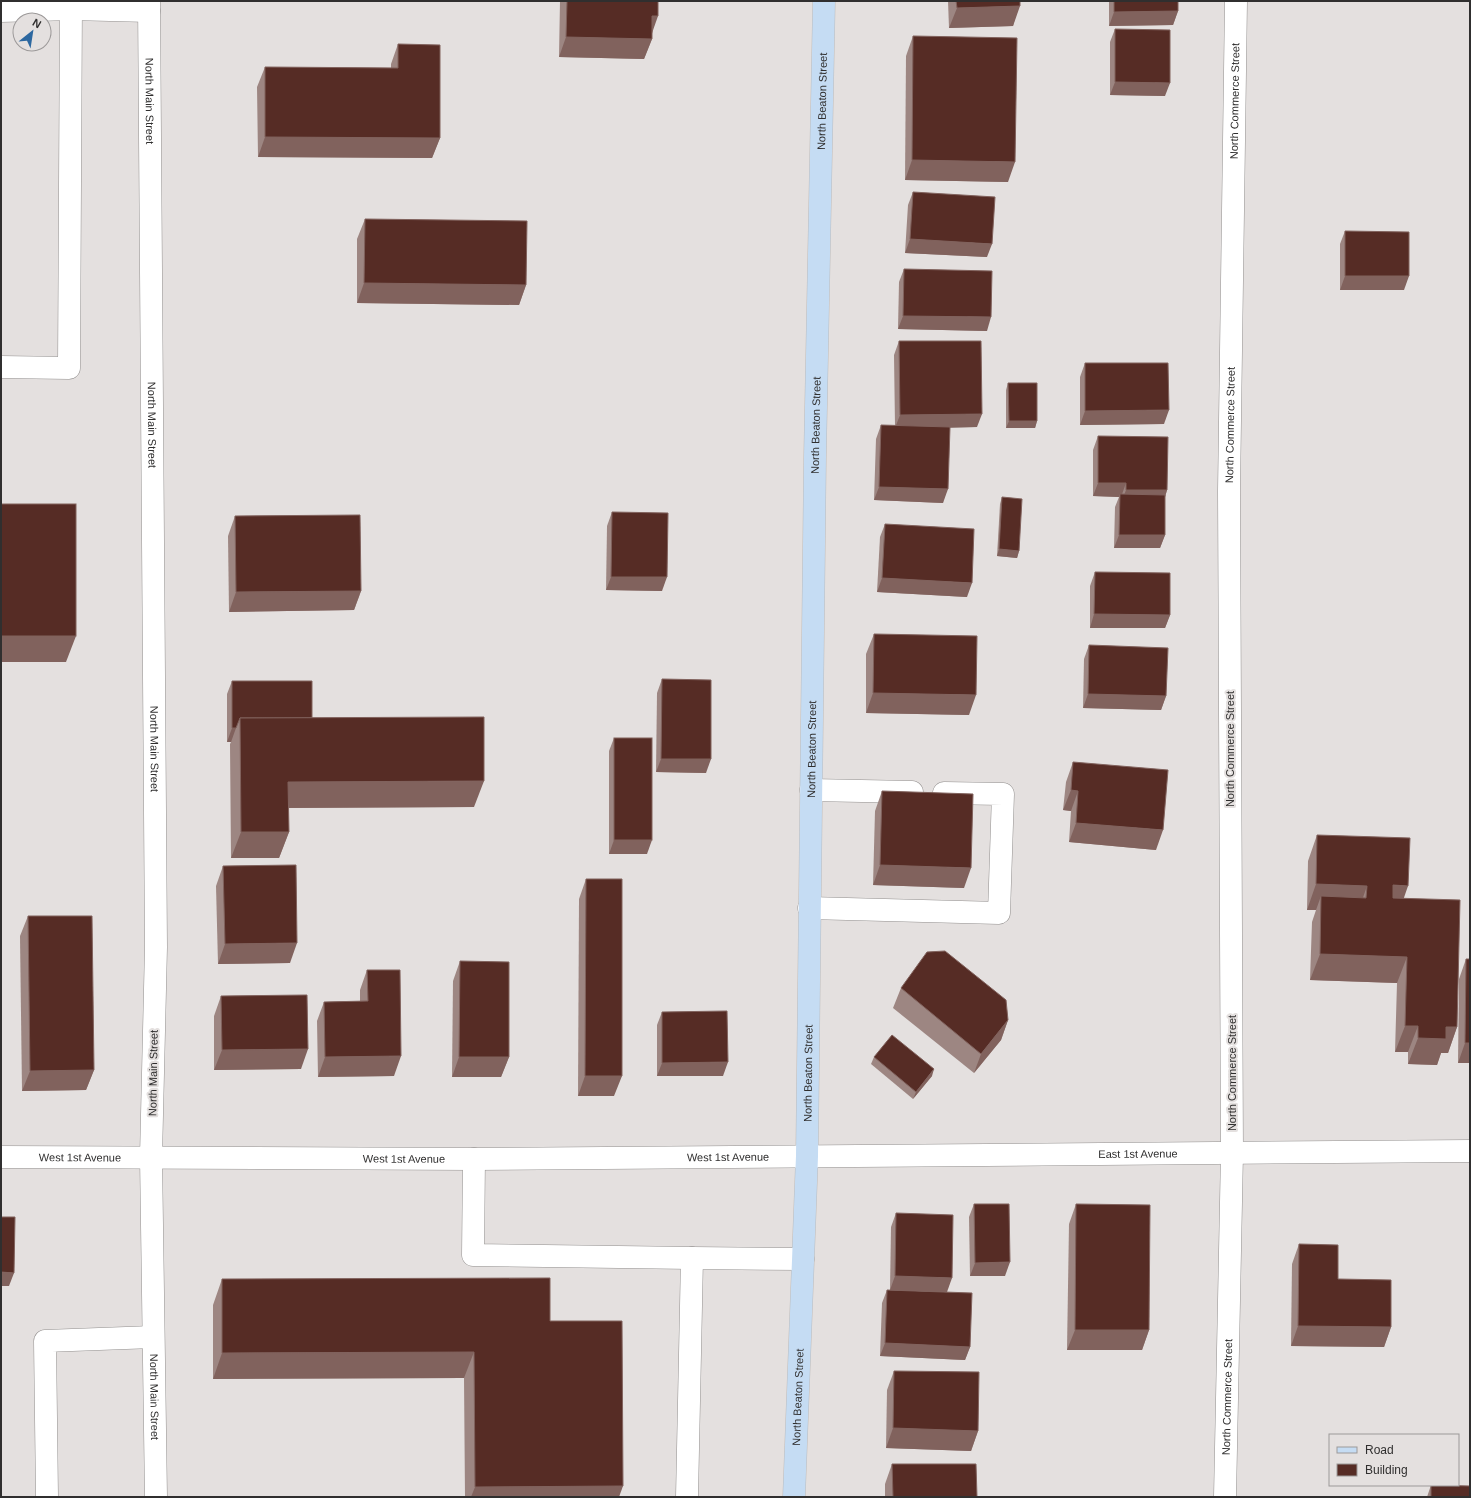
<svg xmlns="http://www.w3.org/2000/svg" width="1471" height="1498" font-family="Helvetica,sans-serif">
<rect width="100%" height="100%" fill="#e4e0df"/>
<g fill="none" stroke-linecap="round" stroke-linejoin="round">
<defs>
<g id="minor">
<path id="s1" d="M149,1L156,947L151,1157L156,1497"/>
<path d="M1,11L71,9L149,11"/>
<path d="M1,367L69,368L71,1"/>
<path d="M811,790L912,792"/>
<path d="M809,908L999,913L1003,794L944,793"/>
<path id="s2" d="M1,1157L474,1159L1470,1151"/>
<path d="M474,1159L473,1255L692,1258"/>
<path d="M47,1497L45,1341L153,1337"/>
<path d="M687,1497L692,1258L803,1259"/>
<path id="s3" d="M1225,1497L1232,1153L1229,491L1236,1"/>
</g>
<g id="major">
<path id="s4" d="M794,1497L807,1156L815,457L824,1"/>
</g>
</defs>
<!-- minor casing -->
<use href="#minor" stroke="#93908f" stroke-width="23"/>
<!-- major casing -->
<use href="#major" stroke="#bdbcbc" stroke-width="23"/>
<!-- minor -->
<use href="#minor" stroke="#fff" stroke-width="22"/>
<!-- major -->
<use href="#major" stroke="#c5dcf3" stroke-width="22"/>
</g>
<!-- wall -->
<g fill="#9d8682">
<path d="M560,1H658L652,34V39L644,59L559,57Z"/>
<path d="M948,1H1020L1013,26L949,28Z"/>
<path d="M1109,1H1178V11L1173,25L1109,26Z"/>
<path d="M1115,29L1165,96L1110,95V42Z"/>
<path d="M913,36L1008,182L905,180L906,56Z"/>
<path d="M398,44L440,138L432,158L258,157L257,87L265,67L391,68V64Z"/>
<path d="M913,192L987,257L905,253L908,205Z"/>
<path d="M365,219L526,285L519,305L357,303V239Z"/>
<path d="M1345,231L1404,290H1340V244Z"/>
<path d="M904,269L987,331L898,329L899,282Z"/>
<path d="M899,341L977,427L950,428L943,503L874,500L876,439L881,425L895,426L894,355Z"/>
<path d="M1085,363L1164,424L1080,425V377Z"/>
<path d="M1008,383L1037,421L1035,428H1006V390Z"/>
<path d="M1098,436L1167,490L1165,497V535L1160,548H1114L1115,507L1119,497L1093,496V450Z"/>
<path d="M1002,497L1019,551L1017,558L997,556L1000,504Z"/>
<path d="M612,512L662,591L606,590L607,526Z"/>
<path d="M235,516L361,591L354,610L229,612L228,536Z"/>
<path d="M885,524L967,597L877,592L880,537Z"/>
<path d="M1095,572L1170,615L1165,628H1090V586Z"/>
<path d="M874,634L969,715L866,713V654Z"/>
<path d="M1089,645L1166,696L1161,710L1083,708L1084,659Z"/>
<path d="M662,679L706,773L656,772L657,693Z"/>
<path d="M232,681L312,718L474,807L288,808L289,832L279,858H231L230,744L231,742H227V694Z"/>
<path d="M614,738L647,854H609V751Z"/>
<path d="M1073,762L1156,850L1069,842L1071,811L1063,810L1066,782Z"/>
<path d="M882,791L964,888L873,885L875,811Z"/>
<path d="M1317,835L1404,898L1457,1027L1448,1053H1441L1437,1065L1408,1064V1052H1395L1397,983L1310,980L1312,922L1316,910H1307L1308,861Z"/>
<path d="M223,866L290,963L218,964L216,886Z"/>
<path d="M586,879L614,1096H578L579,899Z"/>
<path d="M28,916L94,1070L86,1090L22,1091L20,936Z"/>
<path d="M1466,959H1470V1063H1458L1459,979Z"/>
<path d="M460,961L509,1057L501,1077H452L453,981Z"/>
<path d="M367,970L394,1076L318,1077L317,1021L324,1002L360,1001V990Z"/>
<path d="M901,988L1008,1020L1001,1040L974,1073L893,1008Z"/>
<path d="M221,996L301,1069L214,1070V1016Z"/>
<path d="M662,1012L723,1076H657V1025Z"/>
<path d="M874,1057L932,1076L913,1099L871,1064Z"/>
<path d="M974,1204L1005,1276H970L969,1217Z"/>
<path d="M1076,1204L1149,1330L1142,1350H1067L1069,1224Z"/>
<path d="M896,1213L947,1292L890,1290L891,1227Z"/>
<path d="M1299,1244L1391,1327L1384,1347L1291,1346L1292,1264Z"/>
<path d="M222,1279L550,1321L619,1497H465L464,1378L213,1379V1305Z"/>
<path d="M887,1290L970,1347L965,1360L880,1356L882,1303Z"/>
<path d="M894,1371L978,1431L971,1451L886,1448L887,1390Z"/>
<path d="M892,1464L977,1497H885V1484Z"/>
<path d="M1431,1485L1470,1497H1427Z"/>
</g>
<!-- shaded-wall -->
<g fill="#81625d">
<path d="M1020,6L1013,26L949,28L957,8Z"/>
<path d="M1178,11L1173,25L1109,26L1114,12Z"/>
<path d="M652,16H658L651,36Z"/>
<path d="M566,37L652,39L644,59L559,57Z"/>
<path d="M1115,82L1170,83L1165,96L1110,95Z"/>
<path d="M265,137L440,138L432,158L258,157Z"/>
<path d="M912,160L1015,162L1008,182L905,180Z"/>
<path d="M910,239L992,244L987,257L905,253Z"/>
<path d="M1345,276H1409L1404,290H1340Z"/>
<path d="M364,283L526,285L519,305L357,303Z"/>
<path d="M903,316L991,317L987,331L898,329Z"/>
<path d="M1169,410L1164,424L1080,425L1085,411Z"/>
<path d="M982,414L977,427L895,428L900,415Z"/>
<path d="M1009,421H1037L1035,428H1006Z"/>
<path d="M1098,483H1126L1121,497L1120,494L1119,497L1093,496Z"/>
<path d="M879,487L948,489L943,503L874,500Z"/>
<path d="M1126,490H1167L1163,504L1121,503Z"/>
<path d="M1119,535H1165L1160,548H1114Z"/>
<path d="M999,549L1019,551L1017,558L997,556Z"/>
<path d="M611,577H667L662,591L606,590Z"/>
<path d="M882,578L972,583L967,597L877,592Z"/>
<path d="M361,591L354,610L229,612L236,592Z"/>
<path d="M1094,614L1170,615L1165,628H1090Z"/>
<path d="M1,636H76L66,662H1Z"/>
<path d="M873,693L976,695L969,715L866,713Z"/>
<path d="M1088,694L1166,696L1161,710L1083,708Z"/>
<path d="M232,728H236L231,742H227Z"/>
<path d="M661,759H711L706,773L656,772Z"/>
<path d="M484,781L474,807L278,808L288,782Z"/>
<path d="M1071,790L1078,791L1071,811L1063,810Z"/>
<path d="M1076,823L1163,830L1156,850L1069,842Z"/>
<path d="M241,832H289L279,858H231Z"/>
<path d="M614,840H652L647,854H609Z"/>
<path d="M880,865L971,868L964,888L873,885Z"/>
<path d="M1316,884L1367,886L1358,912L1321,896L1316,910H1307Z"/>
<path d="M1393,885L1408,886L1399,912L1384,911Z"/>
<path d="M297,943L290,963L218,964L225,944Z"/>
<path d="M1320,954L1407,957L1397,983L1310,980Z"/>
<path d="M1008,1020L1001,1040L974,1073L981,1054Z"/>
<path d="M1405,1026H1418L1408,1052H1395Z"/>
<path d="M1446,1027H1457L1448,1053H1441L1437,1065L1408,1064L1418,1038Z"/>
<path d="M1465,1043H1470V1063H1458Z"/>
<path d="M308,1049L301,1069L214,1070L222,1050Z"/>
<path d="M401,1056L394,1076L318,1077L325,1057Z"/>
<path d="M459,1057H509L501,1077H452Z"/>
<path d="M728,1062L723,1076H657L662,1063Z"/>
<path d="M934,1069L932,1076L913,1099L916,1092Z"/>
<path d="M94,1070L86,1090L22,1091L30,1071Z"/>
<path d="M585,1076H622L614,1096H578Z"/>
<path d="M1010,1262L1005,1276H970L975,1263Z"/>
<path d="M1,1272L14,1273L9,1286H1Z"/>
<path d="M895,1276L952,1278L947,1292L890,1290Z"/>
<path d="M1298,1326L1391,1327L1384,1347L1291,1346Z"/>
<path d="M1075,1330H1149L1142,1350H1067Z"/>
<path d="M885,1343L970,1347L965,1360L880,1356Z"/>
<path d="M474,1352L464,1378L213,1379L222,1353Z"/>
<path d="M893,1428L978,1431L971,1451L886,1448Z"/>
<path d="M623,1486L619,1497H471L475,1487Z"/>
</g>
<!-- building -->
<g fill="#562c25" stroke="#81625d">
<path d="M567,1H658V16H652V39L566,37Z"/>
<path d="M956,1H1020V6L957,8Z"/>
<path d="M1114,1H1178V11L1114,12Z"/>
<path d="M1115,29L1170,30V83L1115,82Z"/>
<path d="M913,36L1017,38L1015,162L912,160Z"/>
<path d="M398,44L440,45V138L265,137V67L398,68Z"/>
<path d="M913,192L995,197L992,244L910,239Z"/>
<path d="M365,219L527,221L526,285L364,283Z"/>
<path d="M1345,231L1409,232V276H1345Z"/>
<path d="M904,269L992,271L991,317L903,316Z"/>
<path d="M899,341H981L982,414L900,415Z"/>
<path d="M1085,363H1168L1169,410L1085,411Z"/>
<path d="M1008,383H1037V421H1009Z"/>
<path d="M881,425L950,427L948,489L879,487Z"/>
<path d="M1098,436L1168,437L1167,490H1126V483H1098Z"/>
<path d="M1120,494L1165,495V535H1119Z"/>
<path d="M1002,497L1022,499L1019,551L999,549Z"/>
<rect x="1" y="504" width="75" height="132"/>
<path d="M612,512L668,513L667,577H611Z"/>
<path d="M360,515L361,591L236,592L235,516Z"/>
<path d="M885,524L974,529L972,583L882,578Z"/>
<path d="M1095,572L1170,573V615L1094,614Z"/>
<path d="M874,634L977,636L976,695L873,693Z"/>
<path d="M1089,645L1168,648L1166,696L1088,694Z"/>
<path d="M662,679L711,680V759H661Z"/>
<path d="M232,681H312V718H240L236,728H232Z"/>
<path d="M484,717V781L288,782L289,832H241L240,718Z"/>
<rect x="614" y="738" width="38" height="102"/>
<path d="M1073,762L1168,770L1163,830L1076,823L1078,791L1071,790Z"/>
<path d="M882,791L973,794L971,868L880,865Z"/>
<path d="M1317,835L1410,838L1408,886L1393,885V898L1460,900L1457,1027H1446V1039L1418,1038V1026H1405L1407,957L1320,954L1321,896L1366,898L1367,886L1316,884Z"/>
<path d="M296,865L297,943L225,944L223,866Z"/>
<path d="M586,879H622V1076H585Z"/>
<path d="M28,916H92L94,1070L30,1071Z"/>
<path d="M945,951L1006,1000L1008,1020L981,1054L901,988L927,952Z"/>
<path d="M1466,959H1470V1043H1465Z"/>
<path d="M460,961L509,962V1057H459Z"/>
<path d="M367,970H400L401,1056L325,1057L324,1002L368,1001Z"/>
<path d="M307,995L308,1049L222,1050L221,996Z"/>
<path d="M727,1011L728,1062L662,1063V1012Z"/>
<path d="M892,1035L934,1069L916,1092L874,1057Z"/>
<path d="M974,1204H1009L1010,1262L975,1263Z"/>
<path d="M1076,1204L1150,1205L1149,1330H1075Z"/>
<path d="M896,1213L953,1215L952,1278L895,1276Z"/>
<path d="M1,1217H15L14,1273L1,1272Z"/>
<path d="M1299,1244L1338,1245V1279L1391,1280V1327L1298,1326Z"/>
<path d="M550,1278V1321H622L623,1486L475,1487L474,1352L222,1353V1279Z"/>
<path d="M887,1290L972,1293L970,1347L885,1343Z"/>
<path d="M894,1371L979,1372L978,1431L893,1428Z"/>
<path d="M892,1464H976L977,1497H893Z"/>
<path d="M1431,1485L1470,1486V1497H1431Z"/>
</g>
<g text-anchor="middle" stroke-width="4" stroke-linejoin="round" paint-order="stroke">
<!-- street labels -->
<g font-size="11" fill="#302f2f" stroke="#e4e0df">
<text dy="4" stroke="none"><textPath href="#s1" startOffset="100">North Main Street</textPath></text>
<text dy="4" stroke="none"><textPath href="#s4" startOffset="1396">North Beaton Street</textPath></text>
<text dy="4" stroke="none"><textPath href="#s3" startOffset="1396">North Commerce Street</textPath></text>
<text dy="4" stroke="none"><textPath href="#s1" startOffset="424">North Main Street</textPath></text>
<text dy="4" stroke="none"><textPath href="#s4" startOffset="1072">North Beaton Street</textPath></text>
<text dy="4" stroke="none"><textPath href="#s3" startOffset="1072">North Commerce Street</textPath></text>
<text dy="4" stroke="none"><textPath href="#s1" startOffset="748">North Main Street</textPath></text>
<text dy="4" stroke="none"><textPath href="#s4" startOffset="748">North Beaton Street</textPath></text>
<text transform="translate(1230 749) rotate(-90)" y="4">North Commerce Street</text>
<text transform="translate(153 1073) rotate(-89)" y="4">North Main Street</text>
<text dy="4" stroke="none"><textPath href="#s4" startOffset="424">North Beaton Street</textPath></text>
<text transform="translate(1232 1073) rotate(-90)" y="4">North Commerce Street</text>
<text dy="4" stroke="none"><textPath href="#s2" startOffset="1137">East 1st Avenue</textPath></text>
<text dy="4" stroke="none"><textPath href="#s2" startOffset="79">West 1st Avenue</textPath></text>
<text dy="4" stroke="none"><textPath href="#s2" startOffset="727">West 1st Avenue</textPath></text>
<text dy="4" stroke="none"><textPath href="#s2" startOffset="403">West 1st Avenue</textPath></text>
<text dy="4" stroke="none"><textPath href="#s1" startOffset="1396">North Main Street</textPath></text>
<text dy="4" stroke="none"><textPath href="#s4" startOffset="100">North Beaton Street</textPath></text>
<text dy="4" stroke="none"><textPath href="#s3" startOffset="100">North Commerce Street</textPath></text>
</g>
</g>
<!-- border -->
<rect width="1471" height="1498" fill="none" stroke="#302f2f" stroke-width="4"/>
<!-- legend -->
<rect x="1329" y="1434" width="130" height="52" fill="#e4e0df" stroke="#9c9999"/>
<rect x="1337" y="1447" width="20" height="6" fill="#c5dcf3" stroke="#9c9999"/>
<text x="1365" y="1454" font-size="12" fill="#302f2f">Road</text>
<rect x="1337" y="1464" width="20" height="12" fill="#562c25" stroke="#9c9999"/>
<text x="1365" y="1474" font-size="12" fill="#302f2f">Building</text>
<!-- north arrow -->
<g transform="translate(32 32) rotate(30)"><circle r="19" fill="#e4e0df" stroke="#9c9999"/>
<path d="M0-3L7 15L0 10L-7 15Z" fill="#2d68a0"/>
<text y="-6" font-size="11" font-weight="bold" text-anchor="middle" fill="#302f2f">N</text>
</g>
</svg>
